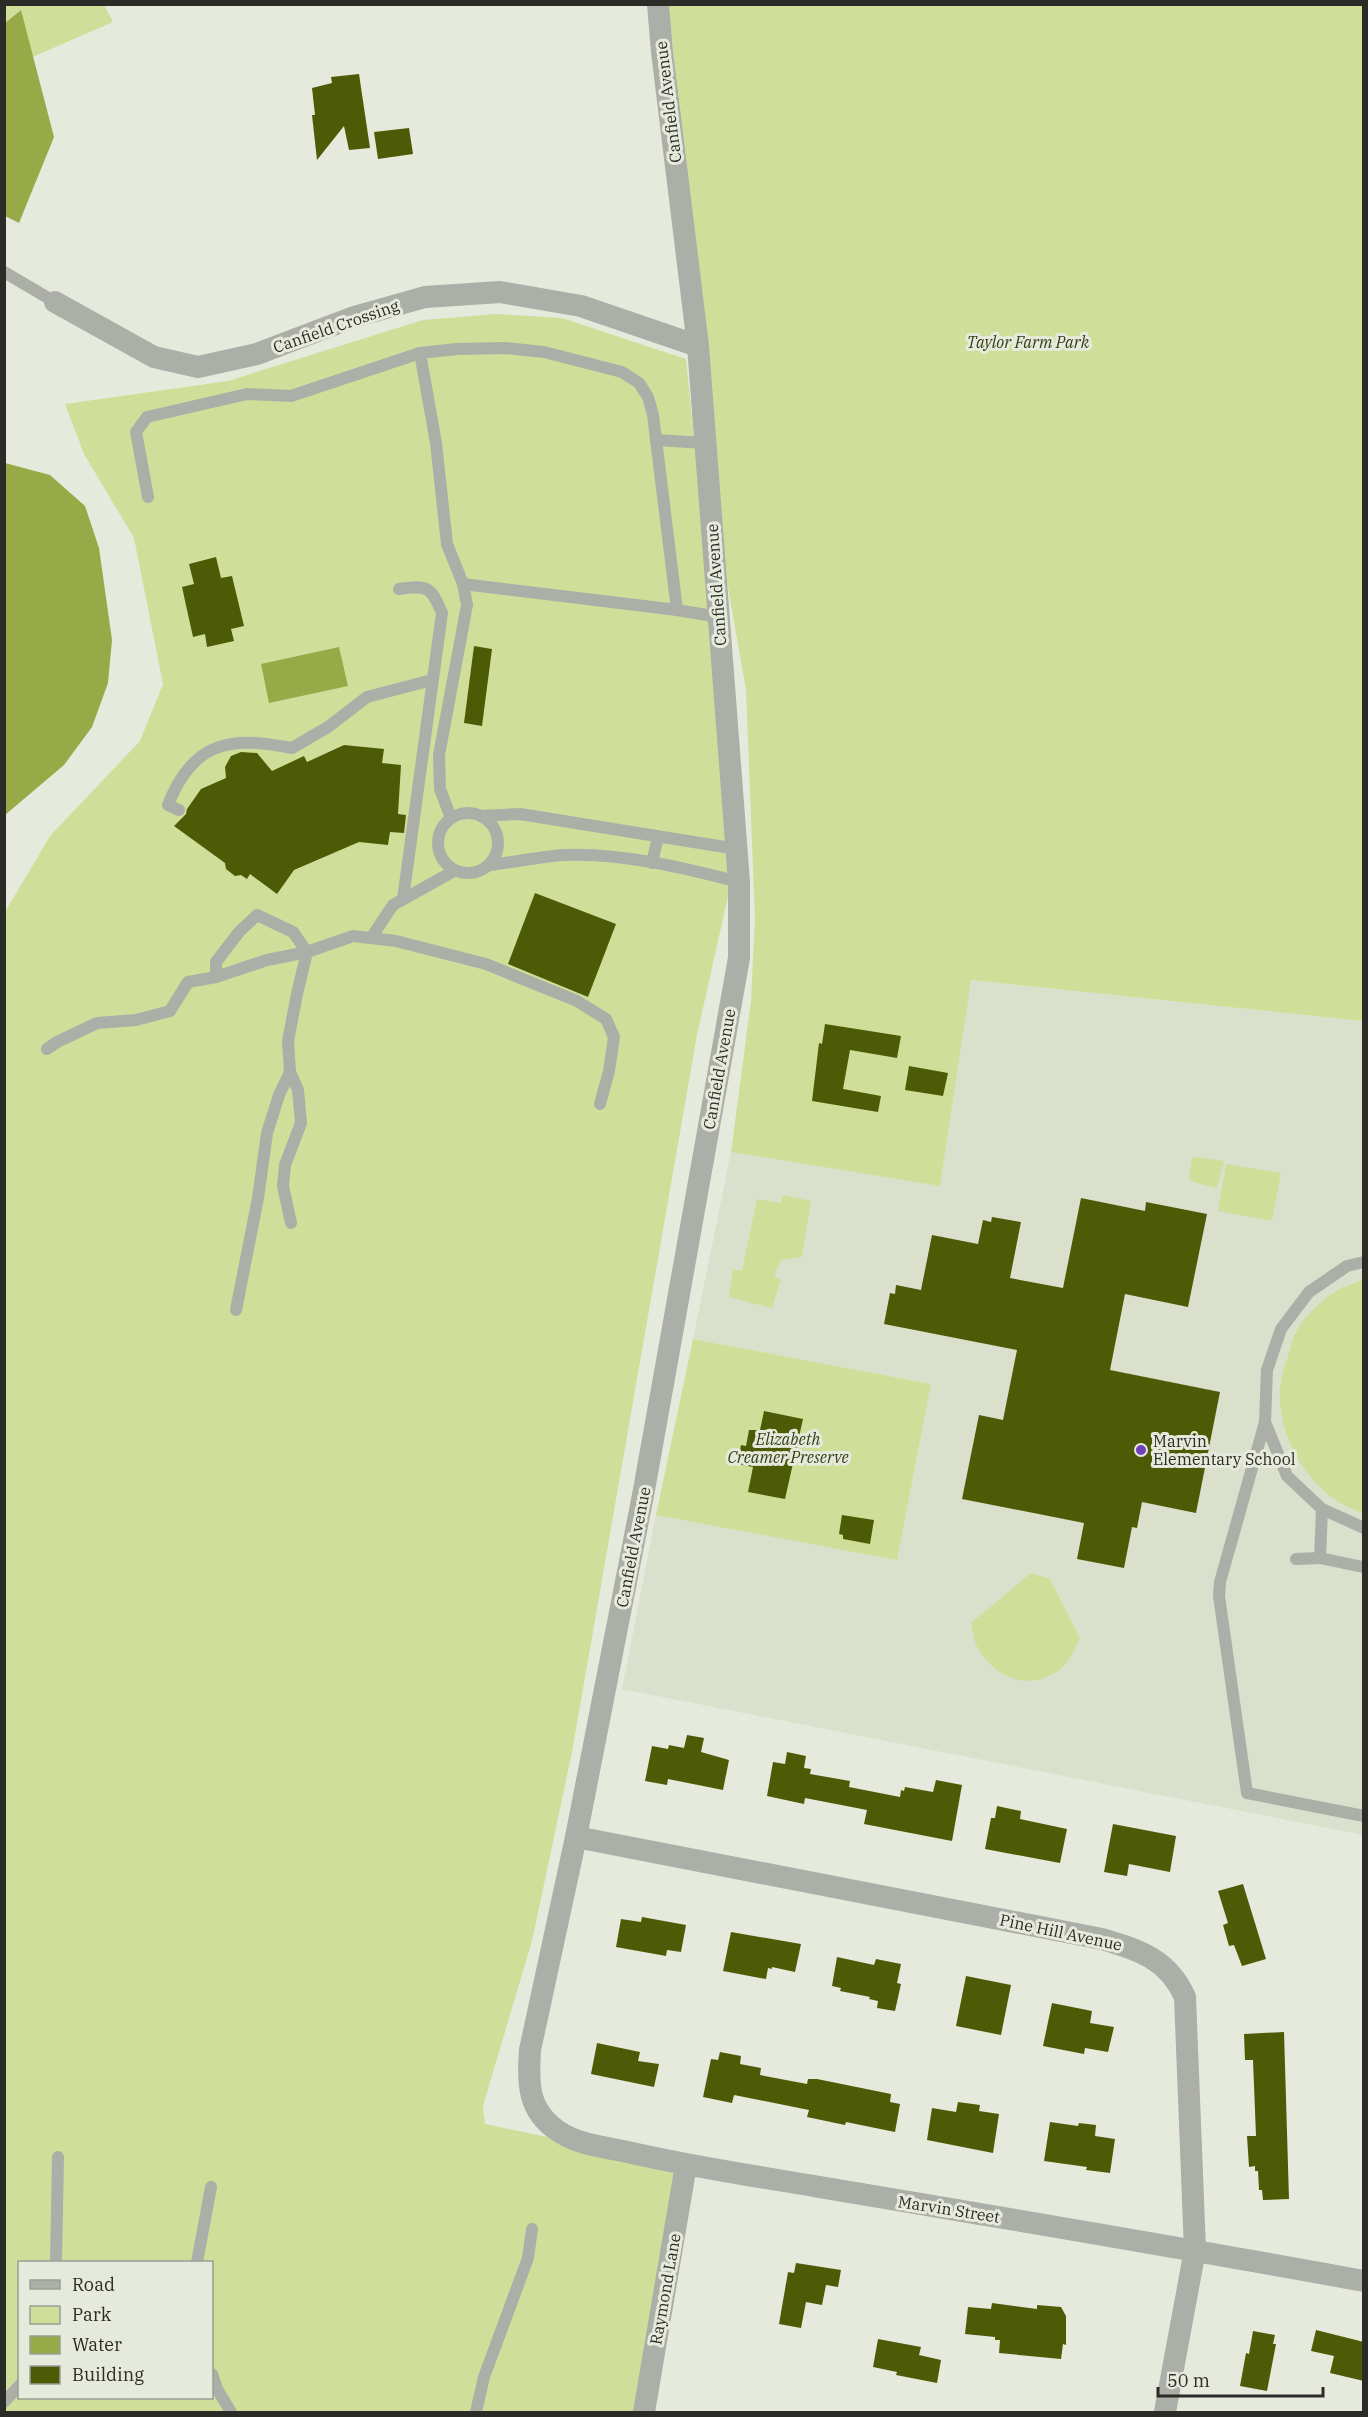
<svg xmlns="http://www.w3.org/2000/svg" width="1368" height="2417" font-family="'IBM Plex Serif',serif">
<rect width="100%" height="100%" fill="#e6eadc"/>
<!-- built -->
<path fill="#dae0cb" d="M970,980L1363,1021V1835L622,1689L656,1515L897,1559L931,1384L693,1339L731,1152L940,1186Z"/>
<!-- green -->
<g fill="#cfdf9a" fill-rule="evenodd">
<path d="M5,5H104L113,22L5,69Z"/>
<path d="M669,5H1363V1021L971,980L940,1186L731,1152L751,1001L755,919L746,690L715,514Z"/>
<path d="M496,314L562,318L686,359L722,707L731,883L697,1035L572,1752L532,1941L483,2106L485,2124L677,2164L636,2412H5V912L50,836L140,741L163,684L134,538L84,454L65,404L228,381L423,320ZM20,2262H212V2398H20Z"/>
<path d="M1195,1157L1224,1161L1217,1188L1193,1182L1189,1178L1192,1159Z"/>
<path d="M1226,1164L1281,1173L1272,1221L1218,1211Z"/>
<path d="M783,1195L811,1201L802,1257L781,1260L774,1276L781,1279L772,1308L729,1297L733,1269L742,1271L757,1199L781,1203Z"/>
<path d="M1363,1280V1513C1316,1499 1281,1447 1280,1398C1279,1384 1284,1367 1289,1353C1291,1347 1292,1338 1296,1332C1304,1317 1323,1298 1338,1290C1346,1286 1355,1283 1363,1280Z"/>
<path d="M693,1339L931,1384L897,1560L656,1515Z"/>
<path d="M1031,1573L1050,1579L1080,1638C1075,1647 1071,1660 1063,1667C1034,1692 998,1681 979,1650C974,1643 973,1632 971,1623Z"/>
</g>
<!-- water -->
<g fill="#98aa48">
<path d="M21,10L54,137L19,223L5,216L4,24Z"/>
<path d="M5,463L50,475L85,506L99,548L112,640L108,683L92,727L64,765L5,815Z"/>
<path d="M339,647L348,686L269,703L261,664Z"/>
</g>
<!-- building -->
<g fill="#4e5b06">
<path d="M359,74L370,148L349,150L344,126L317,160L312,115H315L312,88L332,83L331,77Z"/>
<path d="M409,128L413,154L378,159L374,132Z"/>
<path d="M216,557L221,578L232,576L244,626L231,629L234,641L207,647L205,634L193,637L182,587L194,584L189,564Z"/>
<path d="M474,646L492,649L482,726L464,723Z"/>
<path d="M344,745L384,749L382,763L401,765L398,814L406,815L404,833L390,832L388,845L359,842L294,870L277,894L250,874L247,879L241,875L235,876L226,869L225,863L174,826L186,814L187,809L201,789L226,778L225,767L231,756L241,752L257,753L272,771L304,756L307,762Z"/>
<path d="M535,893L616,924L588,997L508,964Z"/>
<path d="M825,1024L901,1036L897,1058L850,1050L843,1089L881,1096L878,1112L812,1101L819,1043L822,1044Z"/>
<path d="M909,1066L948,1073L943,1096L905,1090Z"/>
<path d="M1081,1198L1145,1211L1146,1202L1207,1214L1188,1307L1125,1294L1110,1370L1220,1392L1196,1513L1142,1502L1137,1528L1132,1527L1124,1568L1077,1559L1084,1523L962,1499L979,1415L1003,1420L1017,1350L884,1324L890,1293L895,1294L896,1285L921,1290L932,1235L978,1244L983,1220L991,1222L992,1217L1021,1222L1010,1278L1063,1288Z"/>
<path d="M764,1411L803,1419L785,1499L748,1492L753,1467L737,1464L741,1445L746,1446L749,1430H760Z"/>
<path d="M842,1515L874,1520L870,1544L843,1539V1535L839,1534Z"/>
<path d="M687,1735L704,1738L701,1752L729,1760L723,1790L668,1779L667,1785L645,1781L652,1746L668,1749L669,1745L684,1748Z"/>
<path d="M787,1752L806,1756L804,1768L811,1769L810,1774L850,1781L849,1787L900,1797L901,1790L904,1791L905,1787L933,1792L936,1780L962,1785L952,1841L864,1824L867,1810L805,1798L804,1804L767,1796L773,1762L785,1764Z"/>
<path d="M997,1806L1021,1811L1020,1819L1067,1829L1060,1863L985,1849L991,1818H995Z"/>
<path d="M1113,1824L1176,1836L1170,1872L1129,1864L1127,1876L1104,1872Z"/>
<path d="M1243,1884L1266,1959L1242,1966L1234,1945L1229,1946L1223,1925L1228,1923L1218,1891Z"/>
<path d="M642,1917L686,1925L681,1952L667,1950L666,1956L616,1947L621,1919L641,1922Z"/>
<path d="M731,1932L801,1944L795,1972L772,1967V1969L768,1968L766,1979L723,1971Z"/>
<path d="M837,1957L874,1965L876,1959L901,1964L897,1983L901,1984L895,2011L877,2008L878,2001L869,1999L870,1997L840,1991L841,1988L832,1986Z"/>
<path d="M966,1976L1011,1985L1001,2035L956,2026Z"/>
<path d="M1052,2003L1092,2011L1090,2023L1114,2027L1108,2052L1085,2048L1084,2054L1043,2046Z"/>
<path d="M1284,2032L1289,2199L1263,2200L1262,2190H1259L1258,2171H1255V2166L1249,2167L1247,2136H1256L1253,2060H1245L1244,2034Z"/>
<path d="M597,2043L640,2052L638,2061L659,2064L654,2087L591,2074Z"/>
<path d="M720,2052L741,2056L740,2064L761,2068L760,2075L807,2084L808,2079H817L891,2094L890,2102L900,2104L895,2132L846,2122L845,2125L807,2117L809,2110L734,2095L732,2103L703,2097L711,2059L718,2060Z"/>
<path d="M958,2102L980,2105L979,2111L999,2114L993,2153L927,2140L932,2108L956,2112Z"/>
<path d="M1050,2122L1078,2126L1079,2123L1096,2125L1095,2136L1115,2139L1110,2173L1086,2170L1087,2167L1044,2161Z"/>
<path d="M796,2263L841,2270L838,2287L826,2285L822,2305L806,2302L801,2328L779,2324L788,2272L794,2273Z"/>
<path d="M992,2303L1037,2309V2305L1061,2307L1066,2316V2345L1063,2344L1061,2359L999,2353L1000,2340H995V2337L965,2334L968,2307L991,2309Z"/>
<path d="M1316,2330L1364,2342V2381L1330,2373L1334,2356L1311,2351Z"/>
<path d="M1253,2331L1275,2335L1273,2344H1276L1267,2391L1240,2386L1246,2353L1249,2354Z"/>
<path d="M878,2339L921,2347L919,2355L941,2360L937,2383L896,2375L897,2372L873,2367Z"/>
</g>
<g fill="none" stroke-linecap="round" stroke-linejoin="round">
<!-- service -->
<g stroke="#acaea8" stroke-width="12">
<path d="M4,272L55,302"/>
<path d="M420,353L436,443L447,544L463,584L467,605L439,755L440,789L451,818"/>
<path d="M656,440L705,443"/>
<path d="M148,497L136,432L147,417L247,394L291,396L420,353L457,349L505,348L544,352L622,372L639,383L648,397L653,415L677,610L719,617"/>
<path d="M463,584L677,610"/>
<path d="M399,589C427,585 431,586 442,613L403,899"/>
<path d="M179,810L168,805C193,741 230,736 292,748L328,727L367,697L432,680"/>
<circle cx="468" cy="843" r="30"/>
<path d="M481,816L520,814L737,849"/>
<path d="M652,863L658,837"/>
<path d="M490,865C514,862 539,857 563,855C619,852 685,868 739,882"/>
<path d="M257,915L293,932L307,952L267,960L216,977V962L239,932Z"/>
<path d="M371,938L393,905L454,871"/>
<path d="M47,1049L57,1042L97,1023L136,1020L170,1011L188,982L216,977"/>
<path d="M291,1223L283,1186L285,1165L301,1123L298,1090L290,1072L288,1041L297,994L307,952L353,936L396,941L486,964L577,1001L606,1019L614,1037L609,1071L600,1104"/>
<path d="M1364,1262L1347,1266L1309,1292L1281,1329L1267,1370L1265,1422L1287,1476L1322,1509L1364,1528"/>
<path d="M236,1310L258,1198L267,1133L279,1095L290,1072"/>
<path d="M1265,1422L1220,1582L1219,1596L1247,1793L1364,1816"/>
<path d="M1320,1558L1363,1567"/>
<path d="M1296,1559L1320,1558L1322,1509"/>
<path d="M56,2262L58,2157"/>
<path d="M197,2262L211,2187"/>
<path d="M212,2374L217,2389L231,2412"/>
<path d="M4,2402L20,2385"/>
<path d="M476,2412L484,2377L528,2258L532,2229"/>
</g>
<!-- minor -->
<g stroke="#acaea8" stroke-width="22">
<path d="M658,4L662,52L698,346L739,882V958L644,1490L576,1837L530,2050C528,2083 527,2110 558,2131C577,2144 602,2147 623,2151C679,2164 734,2173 790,2182C981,2214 1173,2246 1364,2281"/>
<path d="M55,302L154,357L198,367L257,354L354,317L425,297L500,292L581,306L698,346"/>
<path d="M576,1837L1102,1939C1139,1950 1168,1959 1185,1997L1195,2250L1165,2412"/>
<path d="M644,2412L686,2165"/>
</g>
</g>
<!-- markers -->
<circle fill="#713fb7" stroke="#e6eadc" stroke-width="2" cx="1141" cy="1450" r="6"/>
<g text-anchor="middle" stroke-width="6" stroke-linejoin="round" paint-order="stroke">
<!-- street labels -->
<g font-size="16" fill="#2b2c27" stroke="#e6eadc">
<text transform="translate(668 102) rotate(-97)" y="6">Canfield Avenue</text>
<text transform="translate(336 326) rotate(-19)" y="6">Canfield Crossing</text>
<text transform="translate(716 585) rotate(-94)" y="6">Canfield Avenue</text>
<text transform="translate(719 1069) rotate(-80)" y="6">Canfield Avenue</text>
<text transform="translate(633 1547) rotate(-79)" y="6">Canfield Avenue</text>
<text transform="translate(1061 1932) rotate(12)" y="6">Pine Hill Avenue</text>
<text transform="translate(949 2209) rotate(9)" y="6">Marvin Street</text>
<text transform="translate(665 2289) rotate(-80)" y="6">Raymond Lane</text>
</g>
<!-- park labels -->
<g font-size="16" font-style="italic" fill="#363e15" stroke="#e6eadc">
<text x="1028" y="348">Taylor Farm Park</text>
<text x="788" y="1445">Elizabeth<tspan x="788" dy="18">Creamer Preserve</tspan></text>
</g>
<!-- poi labels -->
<g font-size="16" fill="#2b2c27" stroke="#e6eadc" text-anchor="start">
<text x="1153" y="1447">Marvin<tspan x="1153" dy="18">Elementary School</tspan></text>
</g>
</g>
<!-- border -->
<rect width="1368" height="2417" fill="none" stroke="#2b2c27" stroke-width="12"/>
<!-- legend -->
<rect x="18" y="2261" width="195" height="138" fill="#e6eadc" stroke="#9b9e94" stroke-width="1.5"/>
<rect x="30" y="2280" width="30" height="9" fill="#acaea8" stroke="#9b9e94" stroke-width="1.5"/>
<text x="72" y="2291" font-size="18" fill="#2b2c27">Road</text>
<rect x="30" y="2306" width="30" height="18" fill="#cfdf9a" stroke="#9b9e94" stroke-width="1.5"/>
<text x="72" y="2321" font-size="18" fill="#2b2c27">Park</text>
<rect x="30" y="2336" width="30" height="18" fill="#98aa48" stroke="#9b9e94" stroke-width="1.5"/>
<text x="72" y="2351" font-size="18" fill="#2b2c27">Water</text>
<rect x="30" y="2366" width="30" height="18" fill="#4e5b06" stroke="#9b9e94" stroke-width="1.5"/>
<text x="72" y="2381" font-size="18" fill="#2b2c27">Building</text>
<!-- scale -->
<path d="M1158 2387v9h165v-9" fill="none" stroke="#2b2c27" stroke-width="3"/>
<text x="1167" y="2387" font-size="18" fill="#2b2c27" stroke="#e6eadc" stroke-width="4.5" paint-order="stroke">50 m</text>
</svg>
